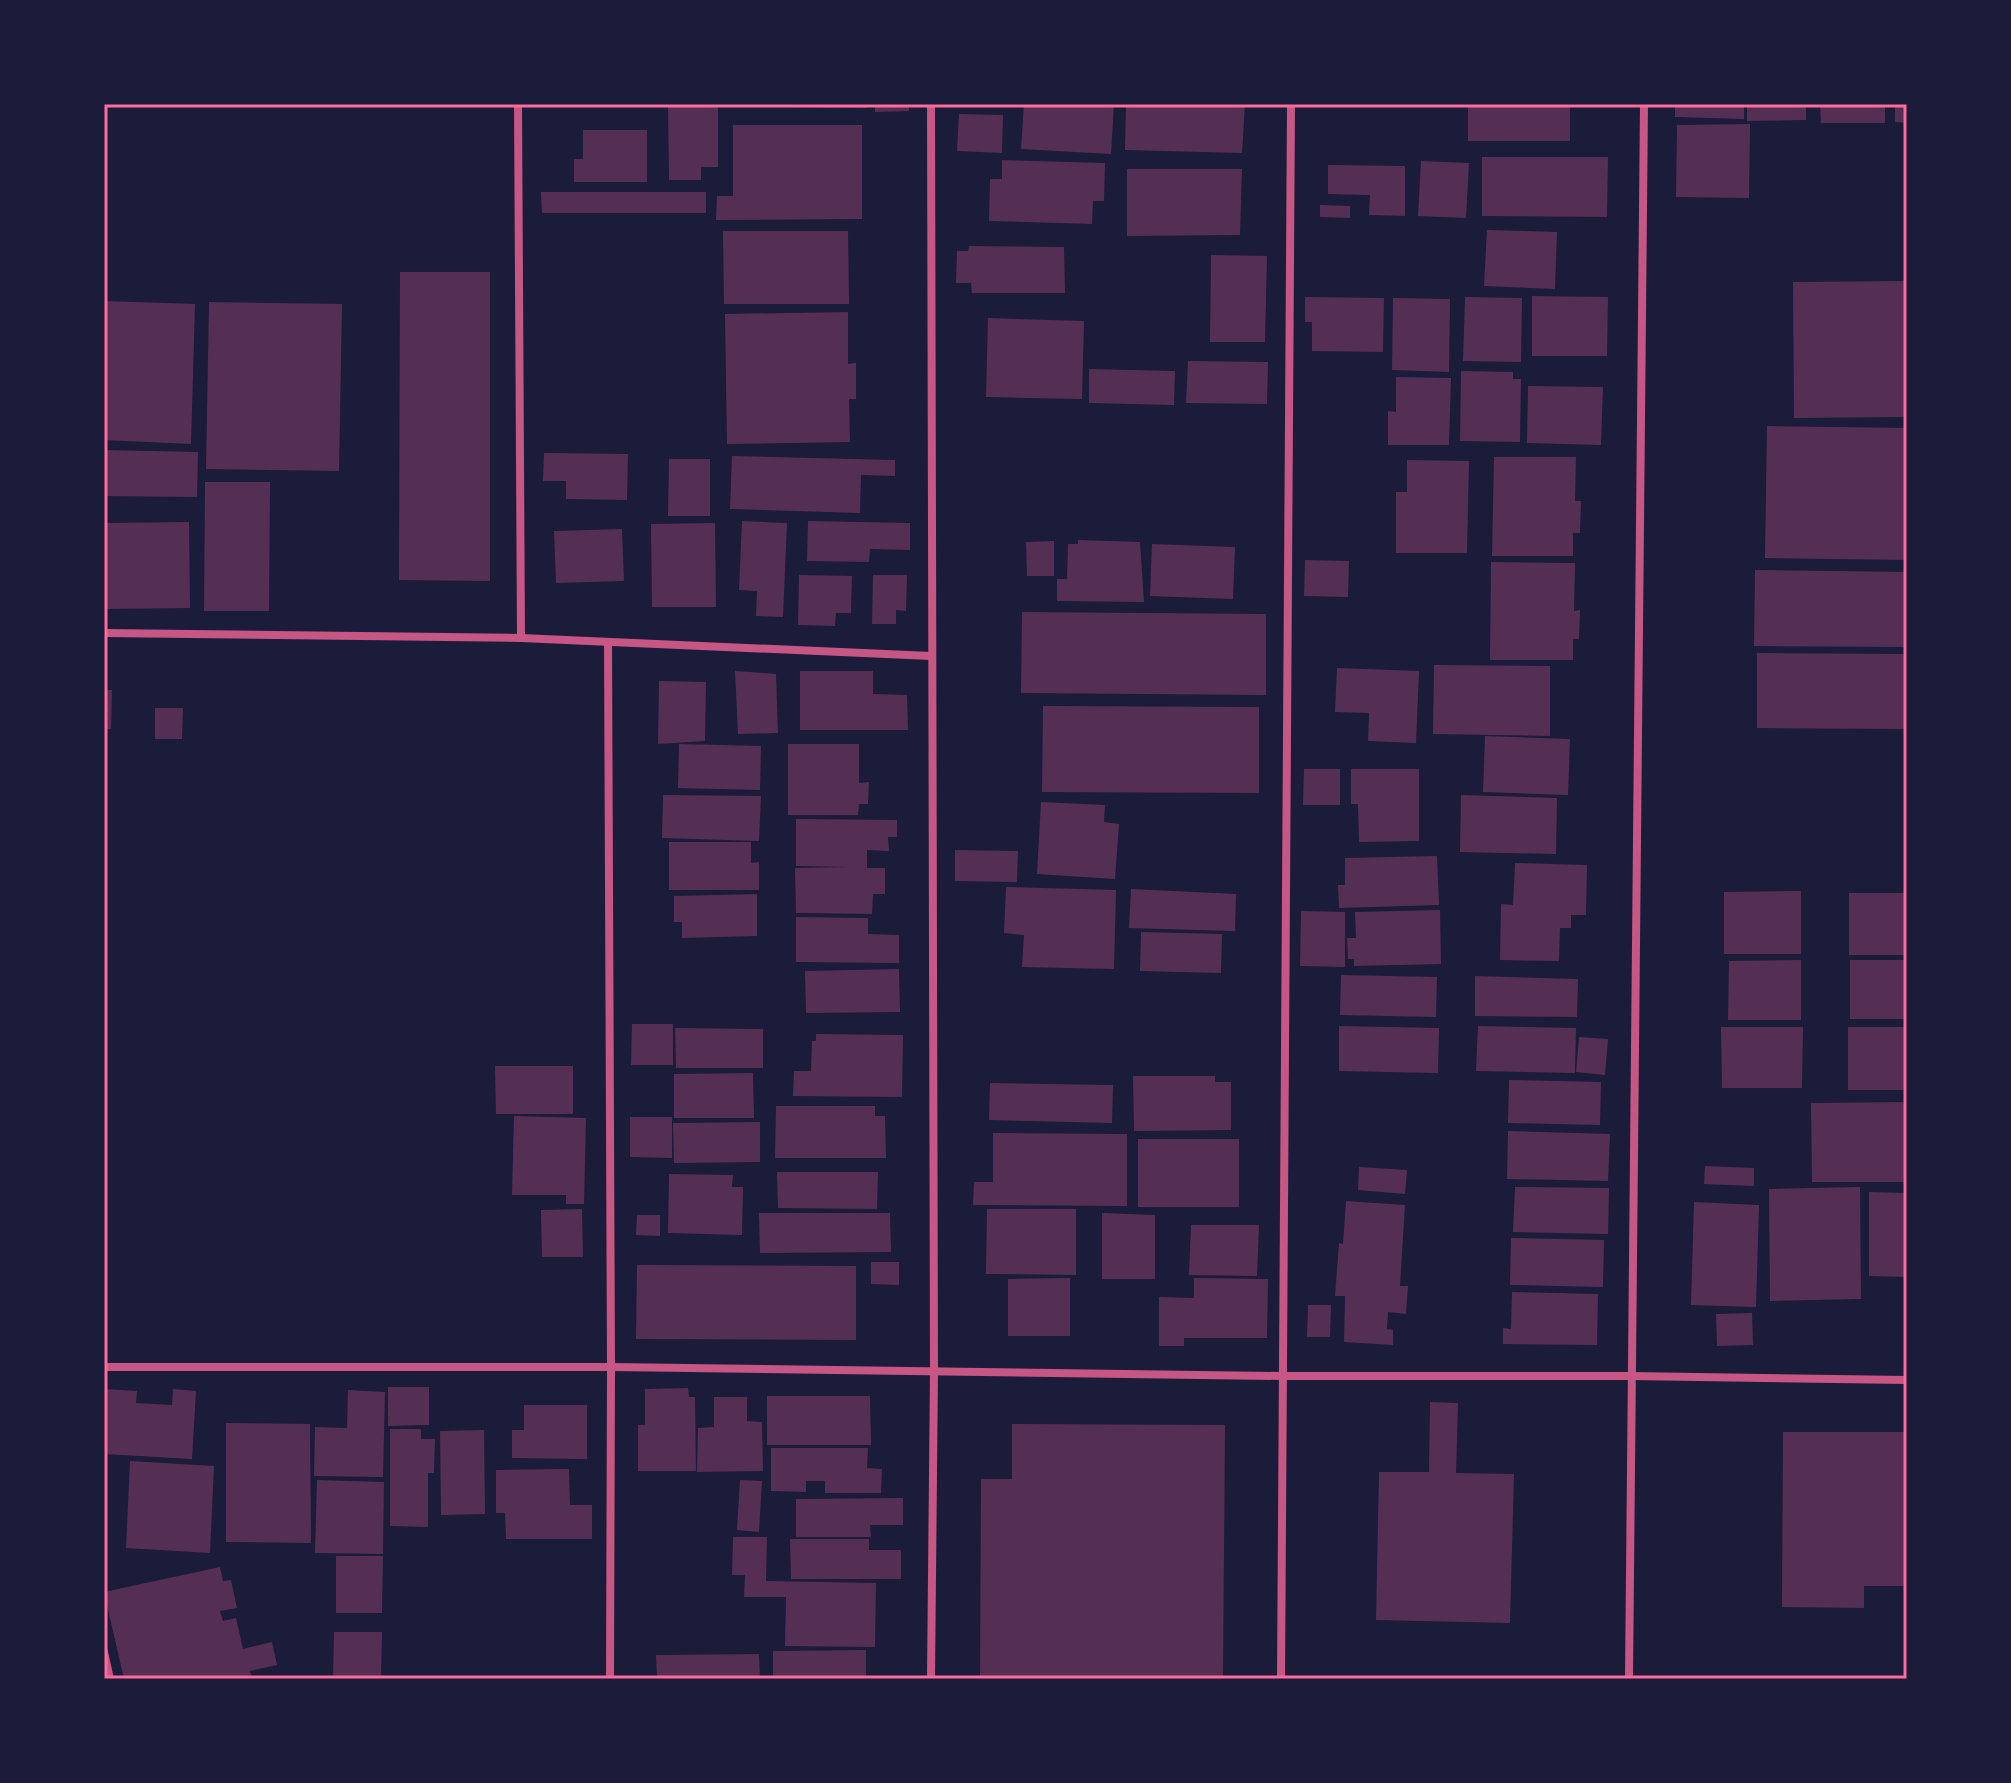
<svg xmlns="http://www.w3.org/2000/svg" width="2011" height="1783" font-family="Mulish,sans-serif">
<rect width="100%" height="100%" fill="#1b1b3a"/>
<!-- building -->
<g fill="#542f53">
<path d="M790,104H866V108L790,107Z"/>
<path d="M875,104H909V111L875,112Z"/>
<path d="M1024,104H1114L1111,154L1021,149Z"/>
<path d="M1126,104H1245L1242,153L1125,150Z"/>
<rect x="1468" y="104" width="102" height="37"/>
<path d="M1675,104H1744V119L1675,117Z"/>
<path d="M1747,104H1806V120L1747,121Z"/>
<path d="M1820,104H1885V123H1821Z"/>
<path d="M1895,104H1907V123L1895,122Z"/>
<path d="M668,106L718,107V167H701V180H669Z"/>
<path d="M959,114L1003,115L1002,153L957,151Z"/>
<path d="M1750,124L1749,198L1676,197L1677,125Z"/>
<path d="M733,125H862V219L716,220L717,196H733Z"/>
<path d="M583,130H647V182H574V159H583Z"/>
<path d="M1482,157H1608L1607,217L1482,216Z"/>
<path d="M1002,160L1105,163L1104,201H1093L1092,224L989,221L990,179H1002Z"/>
<path d="M1421,161L1469,163L1466,218L1418,216Z"/>
<path d="M1328,165L1405,166V216L1369,215L1370,195L1328,194Z"/>
<path d="M1127,169H1242L1240,235L1127,236Z"/>
<path d="M541,192H706V213H542Z"/>
<path d="M1320,205L1350,206V218L1320,217Z"/>
<path d="M1487,230L1557,232L1555,289L1484,286Z"/>
<path d="M723,231H848L849,304H724Z"/>
<path d="M969,246L1064,247L1065,293H972L971,283H956L957,251H968Z"/>
<path d="M1211,255L1267,256L1265,342H1210Z"/>
<path d="M400,272H490V581L399,580Z"/>
<path d="M1907,281V417L1794,418L1793,282Z"/>
<path d="M1532,296L1608,297L1607,356H1532Z"/>
<path d="M1305,297L1384,298L1383,352L1312,351V322H1305Z"/>
<path d="M1465,297L1522,298L1521,362L1463,361Z"/>
<path d="M1393,298L1450,299L1449,372L1392,370Z"/>
<path d="M104,301L195,304L191,444L104,440Z"/>
<path d="M209,302L342,304L339,471L206,469Z"/>
<path d="M848,312V364L856,363V399H849L850,442L727,444L725,314Z"/>
<path d="M988,318L1084,321L1082,399L986,397Z"/>
<path d="M1188,361L1268,362L1267,404L1186,403Z"/>
<path d="M1089,369L1175,371L1174,405L1089,403Z"/>
<path d="M1461,371L1513,372V379H1521L1520,442L1460,441Z"/>
<path d="M1396,377L1451,378L1449,445H1388V411L1396,412Z"/>
<path d="M1528,386L1603,387L1601,445L1527,443Z"/>
<path d="M1767,426L1907,428V560L1765,558Z"/>
<path d="M104,450L198,452L197,497L104,496Z"/>
<path d="M544,453L628,454L627,500L566,499V481H543Z"/>
<path d="M732,456L895,460V476L861,475L860,513L730,509Z"/>
<path d="M1494,457H1576L1575,501H1581L1580,533H1573V556H1492Z"/>
<path d="M669,459H710V516H668Z"/>
<path d="M1407,460L1469,461L1467,553H1396V492H1407Z"/>
<path d="M205,482H270L269,611H204Z"/>
<path d="M742,521L787,523L783,617L756,616L757,591L739,590Z"/>
<path d="M808,521L910,523V550L870,549L869,562L807,561Z"/>
<path d="M189,522L190,608L104,609V523Z"/>
<path d="M715,523L716,607H652L651,524Z"/>
<path d="M622,529L624,581L556,583L554,531Z"/>
<path d="M1078,540L1140,542L1144,602L1057,601V579H1067L1068,544H1078Z"/>
<path d="M1054,541V576H1027L1026,542Z"/>
<path d="M1152,544L1235,547L1233,599L1150,596Z"/>
<path d="M1305,560L1349,561L1348,597L1304,596Z"/>
<path d="M1491,562L1575,563L1574,611L1580,610L1579,639H1573V660H1490Z"/>
<path d="M1755,570L1907,572V647L1754,646Z"/>
<path d="M799,575L852,576L851,613H836L835,626L798,625Z"/>
<path d="M873,575H907L906,611L896,610V624H872Z"/>
<path d="M1022,612L1266,614V695L1021,693Z"/>
<path d="M1757,653L1907,654V729L1757,728Z"/>
<path d="M1434,665L1550,666V736L1433,734Z"/>
<path d="M1337,668L1419,671L1416,743L1368,741L1369,713L1335,712Z"/>
<path d="M735,671L776,674L778,733L738,734Z"/>
<path d="M800,671H873V694L907,695L908,730H800Z"/>
<path d="M659,681L706,682L705,741L658,744Z"/>
<path d="M104,690H112L111,729H104Z"/>
<path d="M1043,706L1259,707V793L1042,792Z"/>
<path d="M155,708H183L182,739H155Z"/>
<path d="M1485,736L1570,739L1568,795L1483,792Z"/>
<path d="M679,744L761,746L760,790L678,788Z"/>
<path d="M788,744H859V783L869,782L868,804H859L858,815H788Z"/>
<path d="M1304,769H1340V805H1303Z"/>
<path d="M1351,769H1419V841L1359,842L1358,804H1351Z"/>
<path d="M663,795L761,796L759,841L662,838Z"/>
<path d="M1461,795L1557,798L1556,854L1460,852Z"/>
<path d="M1041,802L1105,805L1104,822L1119,824L1115,879L1037,874Z"/>
<path d="M796,819L897,820V837H888L889,851L867,850V868H885V894H873L872,914L796,913L795,868L850,867L796,866Z"/>
<path d="M669,842H751V863L759,862V890H669Z"/>
<path d="M955,850L1018,851L1017,882L955,881Z"/>
<path d="M1437,856L1439,905L1339,908L1338,885H1345V858Z"/>
<path d="M1515,863L1587,865L1586,915H1571V928H1560L1559,961L1500,960L1501,904L1513,905Z"/>
<path d="M1006,887L1116,890L1114,969L1022,967L1024,935L1004,933Z"/>
<path d="M1131,889L1236,894L1235,931L1129,928Z"/>
<path d="M1801,891V954H1724V892Z"/>
<rect x="1849" y="893" width="58" height="62"/>
<path d="M757,894V936L682,938V922H674V896Z"/>
<path d="M1440,910L1441,964L1354,966V959H1348L1347,938H1356L1355,912Z"/>
<path d="M1301,911L1345,912V967L1300,966Z"/>
<path d="M796,917L868,918V934L899,935V963L796,962Z"/>
<path d="M1141,932L1222,934L1221,973L1140,971Z"/>
<path d="M1801,960V1020H1728L1729,961Z"/>
<rect x="1850" y="960" width="57" height="59"/>
<path d="M899,969L900,1012L806,1013L805,971Z"/>
<path d="M1341,975L1437,977L1436,1017L1340,1015Z"/>
<path d="M1475,976L1578,979L1577,1017L1475,1016Z"/>
<path d="M632,1024H673V1065H631Z"/>
<path d="M1339,1026L1439,1028L1438,1073L1339,1071Z"/>
<path d="M1478,1026L1576,1028L1575,1073L1476,1071Z"/>
<path d="M1721,1027H1803L1802,1088H1722Z"/>
<rect x="1848" y="1027" width="59" height="63"/>
<path d="M675,1028L763,1029V1068H676Z"/>
<path d="M816,1034L903,1035L902,1097L793,1096L794,1071H811L812,1041H816Z"/>
<path d="M1579,1037L1608,1039L1605,1075L1576,1072Z"/>
<path d="M495,1066H573V1114H496Z"/>
<path d="M753,1073L754,1118H674V1074Z"/>
<path d="M1133,1076H1215V1082H1231V1130L1134,1131Z"/>
<path d="M1509,1080L1601,1082L1600,1125L1508,1123Z"/>
<path d="M990,1083L1113,1085L1112,1123L989,1120Z"/>
<path d="M1907,1102V1182H1812L1811,1103Z"/>
<path d="M776,1106H875V1116H885L886,1158H775Z"/>
<path d="M514,1116L586,1118L584,1204H566V1195H512Z"/>
<path d="M630,1117H672V1158L630,1157Z"/>
<path d="M760,1122V1162L674,1163L673,1123Z"/>
<path d="M1508,1131L1610,1134L1608,1181L1507,1179Z"/>
<path d="M993,1133L1127,1134V1206L973,1205L974,1182H993Z"/>
<rect x="1138" y="1139" width="101" height="68"/>
<path d="M1705,1166L1754,1168V1186L1704,1184Z"/>
<path d="M1359,1167L1407,1170L1405,1194L1358,1190Z"/>
<path d="M777,1172H878L877,1209L778,1208Z"/>
<path d="M669,1174L733,1175L732,1187H743L742,1235L668,1233Z"/>
<path d="M1515,1187L1609,1188L1608,1234L1513,1232Z"/>
<path d="M1860,1187L1861,1299L1770,1301L1769,1189Z"/>
<path d="M1869,1192L1907,1193V1277L1869,1276Z"/>
<path d="M1346,1201L1405,1205L1400,1286H1408L1406,1314L1388,1312L1387,1329L1393,1330V1345L1344,1342L1345,1296H1335L1339,1243L1343,1244Z"/>
<path d="M1694,1202L1759,1205L1756,1307L1691,1305Z"/>
<path d="M582,1209L583,1257H542L541,1210Z"/>
<path d="M987,1209H1076V1275L986,1274Z"/>
<path d="M759,1213H890L891,1252L760,1253Z"/>
<path d="M1102,1213L1155,1215V1279H1102Z"/>
<path d="M637,1215H660V1236L636,1235Z"/>
<path d="M1191,1225H1259L1257,1276L1189,1275Z"/>
<path d="M1511,1238L1604,1240L1603,1287L1510,1285Z"/>
<path d="M871,1262H899V1285L871,1284Z"/>
<path d="M637,1265L856,1266V1340L636,1339Z"/>
<path d="M1070,1278V1336H1008V1279Z"/>
<path d="M1194,1278L1268,1279L1267,1338H1184V1346H1159V1297L1194,1298Z"/>
<path d="M1512,1292L1598,1294L1597,1345L1503,1344V1328L1511,1329Z"/>
<path d="M1308,1305H1331L1330,1337H1307Z"/>
<path d="M1752,1313L1753,1345L1717,1346L1716,1314Z"/>
<path d="M388,1387H429V1425L388,1426Z"/>
<path d="M688,1388L689,1397H695L696,1471H638V1425H645V1389Z"/>
<path d="M104,1389L137,1391L136,1403L172,1405L173,1389L196,1391L192,1459L104,1454Z"/>
<path d="M348,1390L385,1392L383,1477L314,1476L315,1427L347,1428Z"/>
<path d="M767,1396H870L871,1445H767Z"/>
<path d="M714,1397H747V1421L762,1422L763,1471L697,1472L698,1428L714,1427Z"/>
<path d="M1430,1402L1458,1403L1456,1473L1514,1474L1510,1623L1376,1620L1379,1472H1429Z"/>
<path d="M524,1405H587V1459L512,1458V1430H524Z"/>
<path d="M226,1423L310,1424L311,1543L226,1542Z"/>
<path d="M1012,1424L1225,1425L1223,1679H980L981,1479H1012Z"/>
<path d="M390,1429H421V1439H435L434,1473H428V1527L390,1526Z"/>
<path d="M484,1430L485,1514L441,1515L440,1431Z"/>
<path d="M1783,1432H1907V1586H1864V1608L1782,1607Z"/>
<path d="M771,1448H868L867,1468L882,1469L881,1493H825V1481H806V1492L771,1491Z"/>
<path d="M130,1461L214,1466L210,1553L126,1548Z"/>
<path d="M569,1469L570,1505H592V1539H506L505,1513H496V1470Z"/>
<path d="M317,1480L384,1482L383,1554L315,1553Z"/>
<path d="M740,1480L762,1481L759,1532L737,1530Z"/>
<path d="M903,1498V1525H870L871,1537H796V1499Z"/>
<path d="M733,1537H767L766,1581L876,1583L875,1647L785,1646L786,1597H744L745,1575H732Z"/>
<path d="M790,1539H869V1550H901V1579H791Z"/>
<path d="M336,1556H383L382,1613H336Z"/>
<path d="M220,1567L223,1581L231,1580L237,1608L220,1611L223,1621L236,1618L243,1649L272,1642L277,1665L250,1671L252,1679H124L104,1592Z"/>
<path d="M334,1632H382L381,1679H333Z"/>
<path d="M866,1650V1679H773V1651Z"/>
<path d="M759,1654L760,1679H657L656,1655Z"/>
</g>
<g fill="none" stroke-linecap="round" stroke-linejoin="round">
<!-- minor -->
<g stroke="#c65784" stroke-width="8">
<path d="M518,104L521,638"/>
<path d="M931,104L934,1370L931,1679"/>
<path d="M104,633L521,638L931,656"/>
<path d="M608,642L611,1367L610,1679"/>
<path d="M104,1367H611L1281,1376H1630L1907,1380"/>
<path d="M104,1652L110,1679"/>
<path d="M1281,1679L1291,104"/>
<path d="M1629,1679L1644,104"/>
</g>
</g>
<!-- border -->
<rect width="2011" height="1783" fill="none" stroke="#1b1b3a" stroke-width="212"/>
<rect x="106" y="106" width="1799" height="1571" fill="none" stroke="#ff6b9d" stroke-width="3"/>
</svg>
